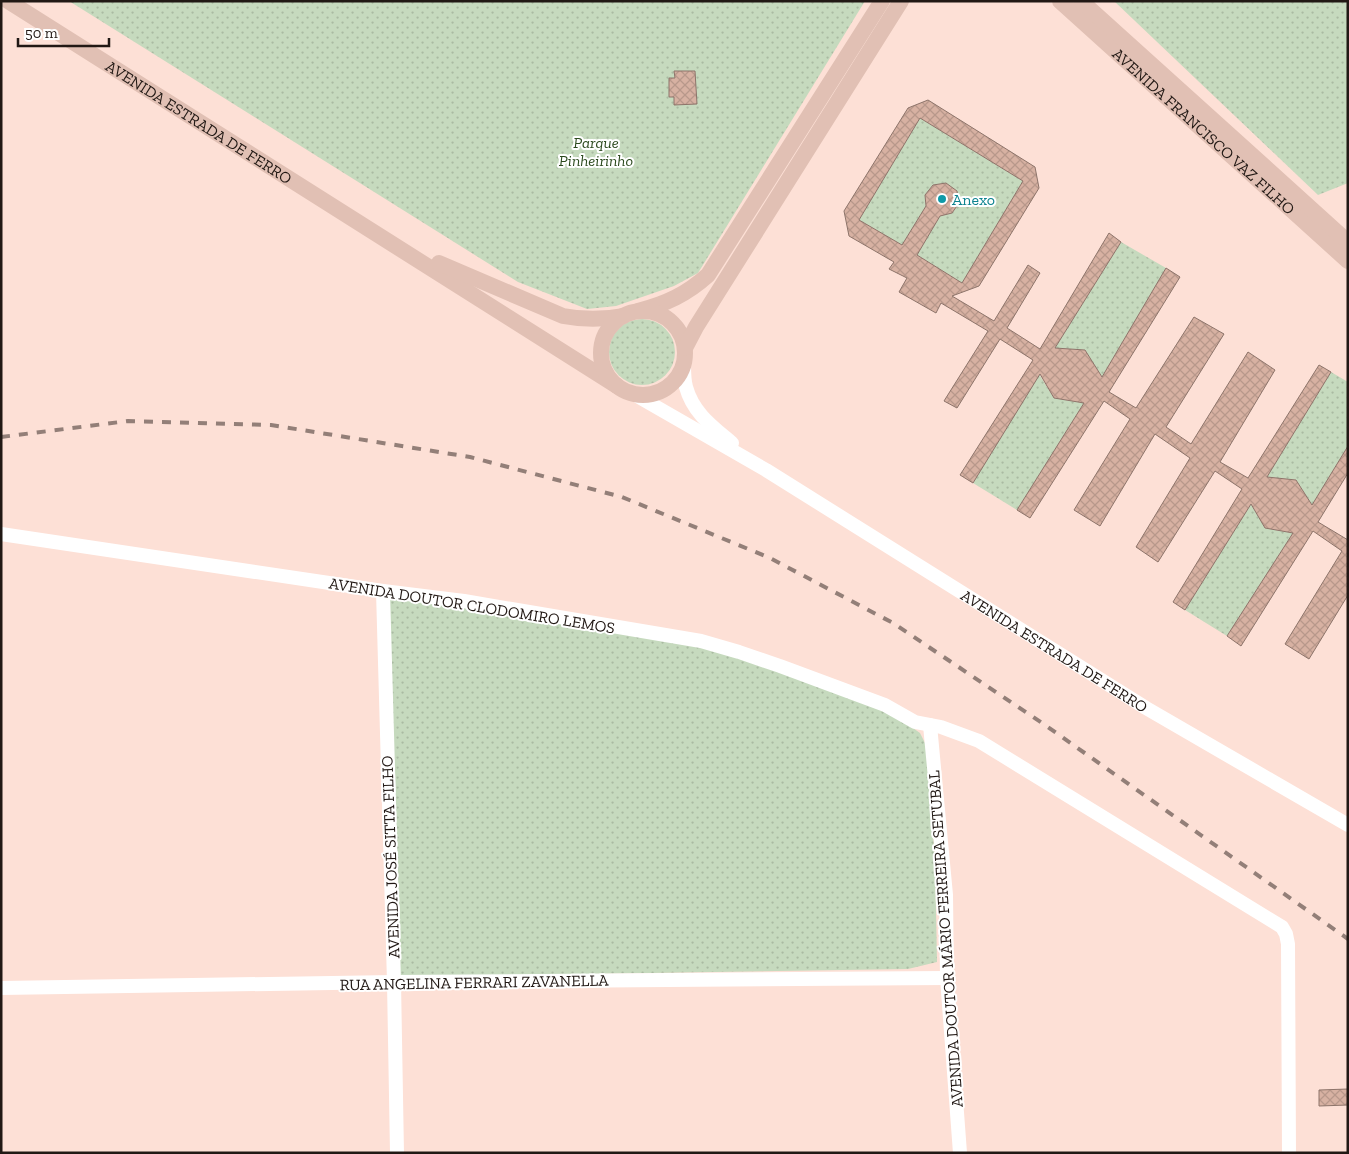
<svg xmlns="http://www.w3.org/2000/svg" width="1349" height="1154" font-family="'Zilla Slab',serif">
<defs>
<pattern id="grass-dots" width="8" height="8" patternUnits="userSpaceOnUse" patternTransform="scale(1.25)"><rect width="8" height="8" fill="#c6dabe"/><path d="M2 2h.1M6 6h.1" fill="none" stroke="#aabaa2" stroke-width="1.8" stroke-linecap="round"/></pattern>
<pattern id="building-cross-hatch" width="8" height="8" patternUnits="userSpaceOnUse" patternTransform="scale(1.25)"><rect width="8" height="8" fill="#d7b1a2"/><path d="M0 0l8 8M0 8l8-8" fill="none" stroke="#b8988b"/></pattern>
</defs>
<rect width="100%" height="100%" fill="#fde0d6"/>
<!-- grass -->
<g fill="url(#grass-dots)">
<path d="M69,1H865L698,273L674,286L616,306L587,309L518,282Z"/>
<path d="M1114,1H1348V183L1318,195Z"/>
<path d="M920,118L1023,181L962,283L917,255L940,216L952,213L959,203L946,184L933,185L925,195L926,206L902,245L859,220Z"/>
<path d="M1121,242L1166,268L1102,377L1085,350L1055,348Z"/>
<circle cx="642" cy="352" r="33"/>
<path d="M1331,372L1348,382V446L1312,505L1296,480L1267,477Z"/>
<path d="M1039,374L1054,398L1084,403L1017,510L973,483Z"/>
<path d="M1251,504L1265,528L1293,533L1227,636L1185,610Z"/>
<path d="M389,596L462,605L732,653L896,716L920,733L926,745L935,859L937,962L908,969L398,977Z"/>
</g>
<!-- building -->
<g fill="url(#building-cross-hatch)" stroke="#8d746a" fill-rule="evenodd">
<path d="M674,71H695L697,104L674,105V97H669V78H675Z"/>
<path d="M928,100L1035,167L1039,188L979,286L952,296L994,321L1028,265L1040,273L1007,328L1040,349L1109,233L1121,242L1055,348L1085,350L1102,377L1166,268L1180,277L1109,392L1136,408L1194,317L1224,334L1166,427L1191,444L1248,352L1275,370L1220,462L1248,478L1319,365L1331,372L1267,477L1296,480L1312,505L1348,446V473L1318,522L1348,540V595L1309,659L1285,644L1342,551L1313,531L1241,646L1227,636L1293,533L1265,528L1251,504L1185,610L1173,602L1242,489L1215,471L1158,562L1136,547L1190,458L1155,434L1100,526L1074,510L1130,419L1104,401L1030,518L1017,510L1084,403L1054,398L1040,374L973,483L960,475L1033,360L1000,339L957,408L944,401L988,331L941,303L936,313L899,292L907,278L889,269L894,262L849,236L844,211L908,108ZM920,118L1023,181L962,283L917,255L940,216L952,213L959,203L957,191L946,183L933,185L925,195L926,206L902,245L859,220Z"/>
<path d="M1348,1089V1105L1319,1106V1090Z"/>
</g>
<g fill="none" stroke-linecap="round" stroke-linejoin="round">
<!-- minor -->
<g stroke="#fff" stroke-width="14">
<path d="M684,364C684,372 684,380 686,387C693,413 713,427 732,443"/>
<path id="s1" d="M632,393L766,470L1146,708L1348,825"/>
<path d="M1,534L383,591L464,601L701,641L739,652L780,666L885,705L915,722L941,727L979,741L1282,927L1286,934L1288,944L1289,1153"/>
<path d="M383,591L394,982L397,1153"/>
<path d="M930,725L946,895L947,978L960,1153"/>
<path d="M1,988L394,982L947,978"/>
</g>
<!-- major -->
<g stroke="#e1c0b4" stroke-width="16">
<path id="s2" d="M8,1L617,386"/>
<path id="s3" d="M1060,1L1348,261"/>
<path d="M1081,1L1348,242"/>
<path d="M439,263L563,316C584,320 602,320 623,316"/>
<path d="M638,311C666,304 687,294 708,275L882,1"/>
<circle cx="643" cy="353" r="42"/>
<path d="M685,348L696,327L901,1"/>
</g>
<!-- rail -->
<path stroke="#937f78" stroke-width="4" stroke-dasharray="9 9" stroke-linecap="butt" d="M1,437L128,421L271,425L470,457L622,497L770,558L893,623L1045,725L1348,939"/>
</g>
<!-- markers -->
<circle fill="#0f9aa8" stroke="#fff" stroke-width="2" cx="942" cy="199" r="5"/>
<g text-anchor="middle" stroke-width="4" stroke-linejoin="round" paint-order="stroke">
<!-- street labels -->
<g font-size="16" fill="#211814" stroke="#fff">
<text dy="6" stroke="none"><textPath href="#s2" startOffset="226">AVENIDA ESTRADA DE FERRO</textPath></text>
<text dy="6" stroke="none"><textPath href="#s3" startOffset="194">AVENIDA FRANCISCO VAZ FILHO</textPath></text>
<text transform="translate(472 605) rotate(9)" y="6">AVENIDA DOUTOR CLODOMIRO LEMOS</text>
<text dy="6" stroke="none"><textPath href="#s1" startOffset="495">AVENIDA ESTRADA DE FERRO</textPath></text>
<text transform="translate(390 857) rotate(-92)" y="6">AVENIDA JOSÉ SITTA FILHO</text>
<text transform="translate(945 939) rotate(-94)" y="6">AVENIDA DOUTOR MÁRIO FERREIRA SETUBAL</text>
<text transform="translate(474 982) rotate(-1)" y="6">RUA ANGELINA FERRARI ZAVANELLA</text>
</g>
<!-- park labels -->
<g font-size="16" font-style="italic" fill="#2b491d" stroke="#fff">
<text x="596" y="148">Parque<tspan x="596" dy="18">Pinheirinho</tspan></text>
</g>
<!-- culture labels -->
<g font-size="16" fill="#0d838f" stroke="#fff" text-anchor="start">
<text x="952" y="205">Anexo</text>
</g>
</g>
<!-- border -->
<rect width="1349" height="1154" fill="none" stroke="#211814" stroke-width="5"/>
<!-- scale -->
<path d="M18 38v8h91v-8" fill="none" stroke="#211814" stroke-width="2.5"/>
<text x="25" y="38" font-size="15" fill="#211814" stroke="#ffffff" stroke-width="4" paint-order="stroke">50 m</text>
</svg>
